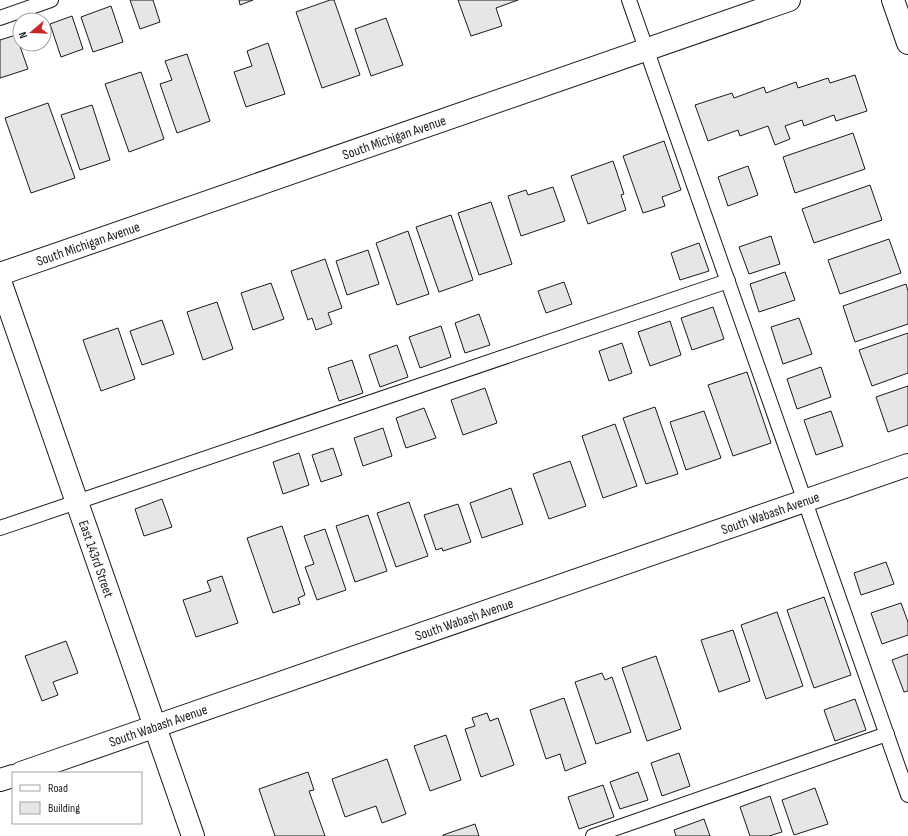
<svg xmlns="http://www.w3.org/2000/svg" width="908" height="836" font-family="'Sofia Sans Condensed',sans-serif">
<rect width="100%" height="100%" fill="#fff"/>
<!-- building -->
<g fill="#e6e6e6" stroke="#1a1a1a">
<path d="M130,0H153L160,22L140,29Z"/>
<path d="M239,0H253L240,5Z"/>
<path d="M330,0H334L360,75L322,88L296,12Z"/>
<path d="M458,0H518L496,8L502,26L471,36Z"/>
<path d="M111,6L123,42L93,52L81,17Z"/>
<path d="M72,16L83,49L61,57L50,24Z"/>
<path d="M386,18L403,65L371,76L355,29Z"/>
<path d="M16,35L28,69L0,78V40Z"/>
<path d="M268,43L285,94L246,107L234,72L252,66L247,51Z"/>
<path d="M187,54L210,121L177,133L160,84L172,80L165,61Z"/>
<path d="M141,72L164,139L129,152L105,84Z"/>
<path d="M855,75L867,111L836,121L834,115L804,126L802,120L785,126L790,139L775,145L768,126L740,136L738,130L708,141L695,105L732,93L734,98L764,87L766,93L796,82L798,88L828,78L830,83Z"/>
<path d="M48,103L75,178L31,193L5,118Z"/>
<path d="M92,105L110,160L80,170L61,115Z"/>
<path d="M853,133L865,169L795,193L783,157Z"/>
<path d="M664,141L681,190L662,197L665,206L643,213L623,156Z"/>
<path d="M613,161L624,194L621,195L626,210L588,224L571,176Z"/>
<path d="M748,166L758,195L728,206L718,177Z"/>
<path d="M870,185L882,220L814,243L802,209Z"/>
<path d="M553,187L565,221L521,236L508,196L526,190L528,195Z"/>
<path d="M491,202L512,264L479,275L458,213Z"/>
<path d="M451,215L473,280L439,292L416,227Z"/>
<path d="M408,231L429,294L397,305L376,243Z"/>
<path d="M771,236L780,264L749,274L739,247Z"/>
<path d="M889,239L901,273L840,294L828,260Z"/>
<path d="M699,243L709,271L680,280L671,253Z"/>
<path d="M368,250L379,284L347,295L336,261Z"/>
<path d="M325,259L342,308L328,313L332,324L316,330L312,318L308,320L291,271Z"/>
<path d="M785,272L795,300L759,312L750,284Z"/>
<path d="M564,282L572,304L546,313L538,291Z"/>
<path d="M271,283L284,319L253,330L241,293Z"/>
<path d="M906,284L908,291V324L855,342L843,306Z"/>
<path d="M217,302L233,349L203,360L187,312Z"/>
<path d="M713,307L724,339L692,350L681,318Z"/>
<path d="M479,314L490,345L465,353L455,323Z"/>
<path d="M799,318L812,354L783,364L771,327Z"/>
<path d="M162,320L174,354L142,365L130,331Z"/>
<path d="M670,321L681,355L650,366L638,332Z"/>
<path d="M441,326L451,357L420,368L409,337Z"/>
<path d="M118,328L135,379L101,391L83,340Z"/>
<path d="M908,333V373L872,386L859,350Z"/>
<path d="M622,343L632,373L609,381L599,351Z"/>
<path d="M397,345L408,377L380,387L369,355Z"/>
<path d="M352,360L363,393L339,401L328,368Z"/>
<path d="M821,367L831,397L797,409L787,379Z"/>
<path d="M747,372L771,443L733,456L708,385Z"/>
<path d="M908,386V425L888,432L876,397Z"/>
<path d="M485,388L497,423L463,435L451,400Z"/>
<path d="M655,407L678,474L646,484L623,418Z"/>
<path d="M424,408L436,438L406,448L396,418Z"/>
<path d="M704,411L721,458L686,470L670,422Z"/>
<path d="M831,411L843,446L816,455L804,420Z"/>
<path d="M615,424L637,486L603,498L582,436Z"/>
<path d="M383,428L392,456L363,466L354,438Z"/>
<path d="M333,448L342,475L321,482L312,455Z"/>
<path d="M299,453L309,485L283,494L273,462Z"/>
<path d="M570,461L586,506L549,519L533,474Z"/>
<path d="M511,488L523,524L482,538L470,503Z"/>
<path d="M162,499L172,527L144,536L135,509Z"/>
<path d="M409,502L428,556L396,567L377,513Z"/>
<path d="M458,504L471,542L443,551L442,548L436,550L424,515Z"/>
<path d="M368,515L387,571L355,582L336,526Z"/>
<path d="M282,526L305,595L298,598L300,604L273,613L247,538Z"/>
<path d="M325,529L346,590L317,600L305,567L314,564L304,536Z"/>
<path d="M886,562L894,584L861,595L854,573Z"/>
<path d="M222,576L238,623L196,637L183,600L211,591L207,581Z"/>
<path d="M824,597L851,675L814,688L787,610Z"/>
<path d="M901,603L908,622V635L882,644L871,613Z"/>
<path d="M777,612L803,686L766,699L741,625Z"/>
<path d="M733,630L750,681L719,692L701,640Z"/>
<path d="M66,641L78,673L53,682L58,695L42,701L25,656Z"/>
<path d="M908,654V691L904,692L892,660Z"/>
<path d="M656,656L681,729L647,741L622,668Z"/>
<path d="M602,673L605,680L612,677L631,732L596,744L575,682Z"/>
<path d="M564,698L586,763L565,771L560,754L546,759L530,710Z"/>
<path d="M855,699L866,730L835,741L824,710Z"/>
<path d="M487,713L490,721L498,718L514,765L481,777L465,729L475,726L472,718Z"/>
<path d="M446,735L461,780L430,791L414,746Z"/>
<path d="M679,753L690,786L662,796L651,763Z"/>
<path d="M387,759L406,814L382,823L376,806L345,817L332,779Z"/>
<path d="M308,772L314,790L309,791L325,836H275L259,789Z"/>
<path d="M638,772L648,800L620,809L610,782Z"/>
<path d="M603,785L614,817L579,829L568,797Z"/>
<path d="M815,788L828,824L794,835L782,800Z"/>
<path d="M770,796L782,832L769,836H750L740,807Z"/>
<path d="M704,819L710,836H676L674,830Z"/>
<path d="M475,824L479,836H443V835Z"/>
</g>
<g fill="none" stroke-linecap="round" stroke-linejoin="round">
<defs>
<g id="service">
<path d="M629,0L908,795"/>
<path d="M0,18L51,0"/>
<path d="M0,528L728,281"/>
<path d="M593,836L887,734"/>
</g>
<g id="minor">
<path id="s1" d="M0,274L789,0"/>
<path id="s2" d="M0,281L193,836"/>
<path id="s3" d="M21,773L908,465"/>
<path d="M0,780L13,776"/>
</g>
<path id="tertiary" d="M893,0L908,43"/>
</defs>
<!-- service casing -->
<use href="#service" stroke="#1a1a1a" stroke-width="16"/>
<!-- minor casing -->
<use href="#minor" stroke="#1a1a1a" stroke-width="24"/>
<!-- tertiary casing -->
<use href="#tertiary" stroke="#1a1a1a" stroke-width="24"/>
<!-- service -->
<use href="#service" stroke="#fff" stroke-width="14"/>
<!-- minor -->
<use href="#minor" stroke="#fff" stroke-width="22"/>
<!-- tertiary -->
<use href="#tertiary" stroke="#fff" stroke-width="22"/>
</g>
<g text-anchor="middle" stroke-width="3" stroke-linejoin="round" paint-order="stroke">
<!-- street labels -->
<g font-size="14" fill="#1a1a1a" stroke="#fff">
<text dy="5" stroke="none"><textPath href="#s1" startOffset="417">South Michigan Avenue</textPath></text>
<text dy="5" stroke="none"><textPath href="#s1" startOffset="93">South Michigan Avenue</textPath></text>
<text dy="5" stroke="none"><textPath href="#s3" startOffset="793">South Wabash Avenue</textPath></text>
<text dy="5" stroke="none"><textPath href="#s2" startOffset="294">East 143rd Street</textPath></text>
<text dy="5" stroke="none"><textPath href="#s3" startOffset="469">South Wabash Avenue</textPath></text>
<text dy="5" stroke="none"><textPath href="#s3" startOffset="145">South Wabash Avenue</textPath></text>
</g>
</g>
<!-- legend -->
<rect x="12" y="772" width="130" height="52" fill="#ffffff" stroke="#a3a3a3"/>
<rect x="20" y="785" width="20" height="6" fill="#ffffff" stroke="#a3a3a3"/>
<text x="48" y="792" font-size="12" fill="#1a1a1a">Road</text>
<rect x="20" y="802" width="20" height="12" fill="#e6e6e6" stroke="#a3a3a3"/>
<text x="48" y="812" font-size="12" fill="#1a1a1a">Building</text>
<!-- north arrow -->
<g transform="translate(32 32) rotate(251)"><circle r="19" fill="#ffffff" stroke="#a3a3a3"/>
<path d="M0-3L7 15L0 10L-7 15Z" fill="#c62828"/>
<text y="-6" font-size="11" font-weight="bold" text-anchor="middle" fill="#1a1a1a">N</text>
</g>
</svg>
